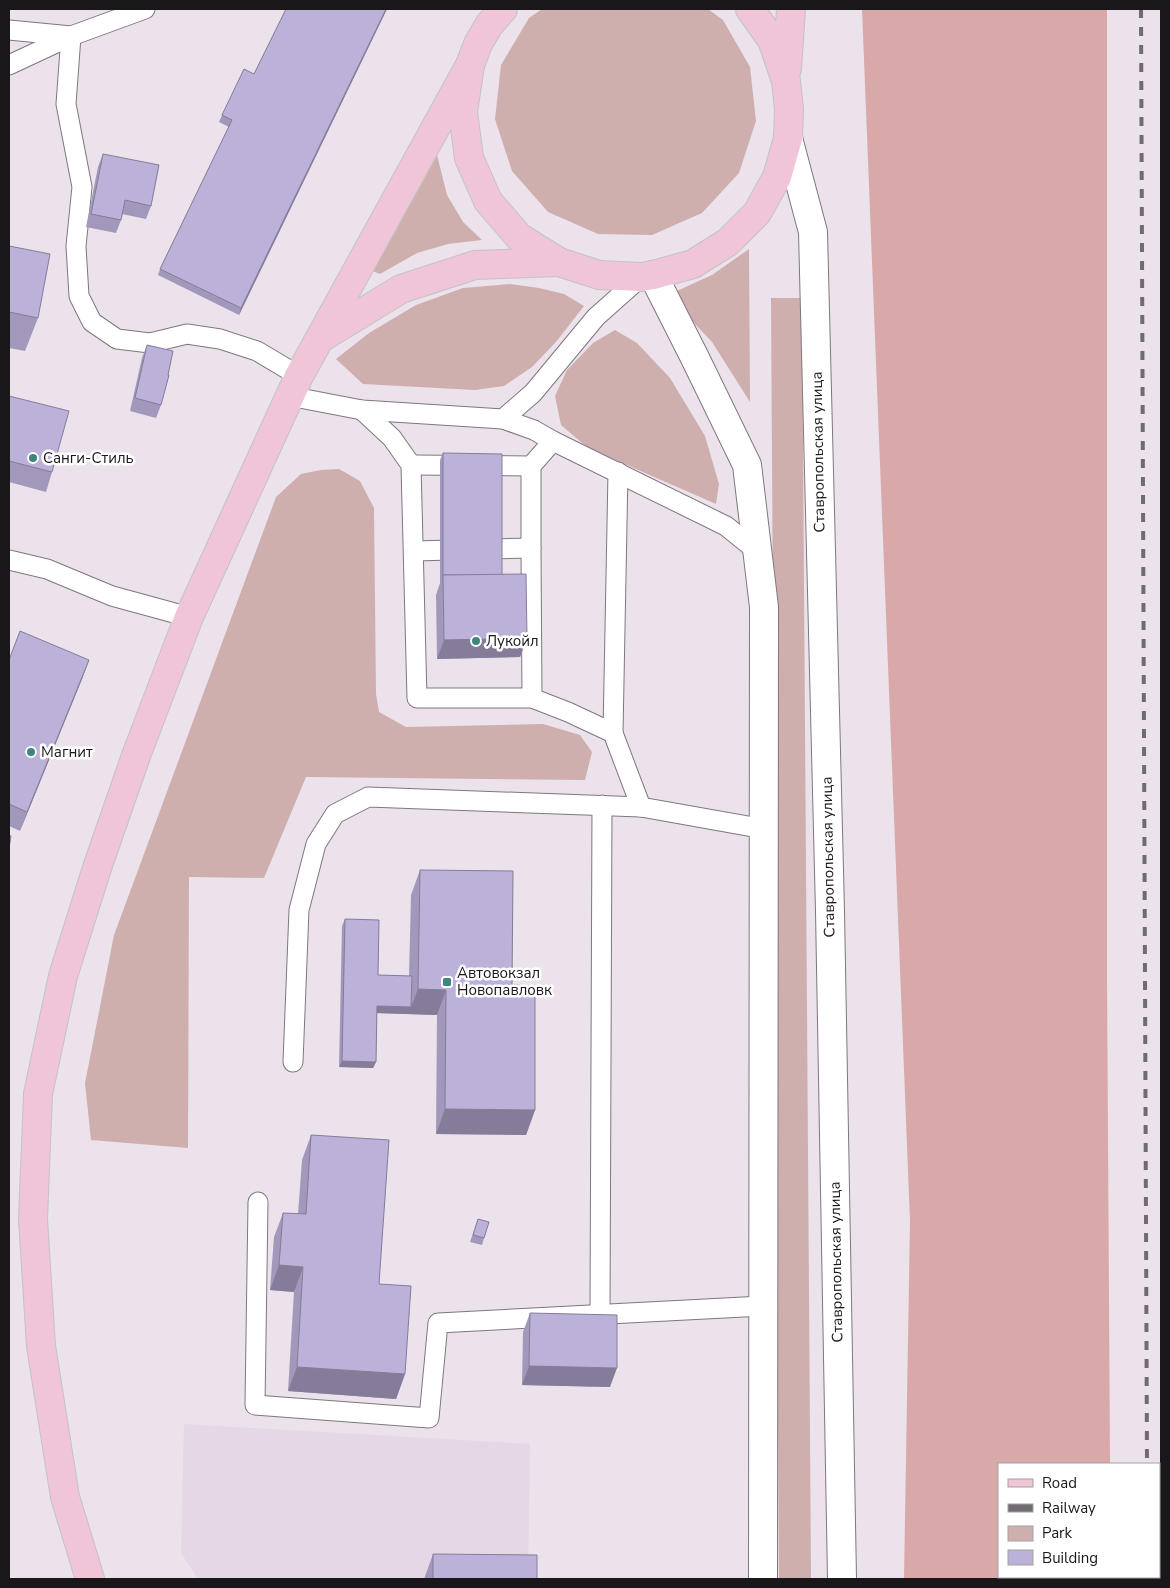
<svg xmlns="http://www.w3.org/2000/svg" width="1170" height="1588" font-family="'Nunito Sans',sans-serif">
<rect width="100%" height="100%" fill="#ebe2ec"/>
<!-- built -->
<path fill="#e6d7e7" d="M184,1424L530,1444L528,1579H198L181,1553Z"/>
<!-- green -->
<g fill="#cfafae">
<path d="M542,9H708L723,20L750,67L756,121L739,173L702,213L652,235L598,234L548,212L512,171L495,119L501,65L529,18Z"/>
<path d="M437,155L447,195L463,222L482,240L448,244L417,253L380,274L370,270Z"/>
<path d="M749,249L750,402L712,342L668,295L712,275Z"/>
<path d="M510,284L539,288L564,294L584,306L556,342L532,367L504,386L475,390L363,384L336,359L369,333L416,305L463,288Z"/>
<path d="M771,298H802L811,1579H779Z"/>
<path d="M615,330L637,343L670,378L705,436L719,484L716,504L588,448L561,425L555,396L567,370L593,343Z"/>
<path d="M339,469L360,481L374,508L376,694L379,712L406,727L543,724L580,735L592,752L585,780L306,777L264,878L189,877L188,1148L91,1140L85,1083L114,935L276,497L301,474L321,470Z"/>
</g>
<!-- forest -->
<path fill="#d9a8a8" d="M862,9H1107V973L1110,1464H999V1577H1111V1579H904L910,1221Z"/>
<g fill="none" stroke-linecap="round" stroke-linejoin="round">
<defs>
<g id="lane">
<path d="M145,9L71,36L66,104L82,187L76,246L79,296L92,322L117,339L150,343L187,334L220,339L257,351L299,376"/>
<path d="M9,30L71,36L9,65"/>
<path d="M289,396L362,410L503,419L534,430L553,441L726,526L757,551"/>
<path d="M362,410L392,438L411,465L417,698H532L568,712L613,733L641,807"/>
<path d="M503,419L533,393L596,317L641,277"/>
<path d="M411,465L531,466L553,441"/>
<path d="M531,548L532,698"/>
<path d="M414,551L531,548V466"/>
<path d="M9,560L47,569L112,596L189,617"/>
<path d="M613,733L618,472"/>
<path d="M293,1062L299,910L316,844L335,814L368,797L641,807L764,829"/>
<path d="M258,1202L255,1405L429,1418L438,1323L763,1306"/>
<path d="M600,1314L602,805"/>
</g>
<g id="secondary">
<path d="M788,138L813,232L830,911L842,1579"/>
<path d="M653,275L695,358L747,465L764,607L763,1579"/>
</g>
<g id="primary">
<path d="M503,9L489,25L478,44L470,65L463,112L469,158L488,201L519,237L559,262L599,275L641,277L653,275L693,264L728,242L757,213L777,177L788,138L789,109L786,81L772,40L750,9"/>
<path d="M787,69L791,9"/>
<path d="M321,338L401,289L475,265L559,262"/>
<path d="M90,1579L65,1497L41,1346L33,1219L38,1094L63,976L97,868L137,753L189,617L299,376L470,65"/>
</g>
</defs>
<!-- lane casing -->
<use href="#lane" stroke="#7f777f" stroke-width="21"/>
<!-- secondary casing -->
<use href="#secondary" stroke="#7f777f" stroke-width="30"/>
<!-- primary casing -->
<use href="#primary" stroke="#c3c3c3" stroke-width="30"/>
<!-- lane -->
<use href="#lane" stroke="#fff" stroke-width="19"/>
<!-- secondary -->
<use href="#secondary" stroke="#fff" stroke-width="28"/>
<!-- primary -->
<use href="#primary" stroke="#f0c5d7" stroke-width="28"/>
<!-- rail -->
<g stroke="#716b71" stroke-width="4" stroke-dasharray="9 9" stroke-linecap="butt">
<path d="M1141,9L1147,1464"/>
<path d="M1147,1577V1579"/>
</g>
</g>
<!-- wall -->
<g fill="#a298bb">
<path d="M286,9H387L239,315L158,275L160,269L229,127L219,122L222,115L254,74Z"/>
<path d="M103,154L151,206L146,219L122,214L121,220L116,233L86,227L98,167Z"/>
<path d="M9,246L38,318L25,351L9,348Z"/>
<path d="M147,345L161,405L156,418L130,411L142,358Z"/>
<path d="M9,396L52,472L46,492L9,482Z"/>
<path d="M443,453L502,575L527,638L520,657L437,659L436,595L440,583V460Z"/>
<path d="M9,660H89L82,679L20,831L9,826Z"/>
<path d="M420,870L512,985L535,1110L526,1135L436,1134L437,1015L377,1013L376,1062L373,1068L339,1067L342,926L345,919L378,975L409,976L411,895Z"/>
<path d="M311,1135L379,1284L405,1374L396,1399L288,1391L294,1292L270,1290L274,1237L283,1213L298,1214L302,1160Z"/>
<path d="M478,1219L484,1238L482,1245L470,1242Z"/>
<path d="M530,1313L610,1387L522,1385L523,1332Z"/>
<path d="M433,1554L537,1579H424Z"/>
</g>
<!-- shaded-wall -->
<g fill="#847c98">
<path d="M386,9H387L239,315L241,308Z"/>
<path d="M527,638L520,657L437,659L444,640Z"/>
<path d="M89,660L82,679L20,831L27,812Z"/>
<path d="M418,989L446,990L437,1015L374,1013L377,1006L411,1007Z"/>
<path d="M342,1061L376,1062L373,1068L339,1067Z"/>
<path d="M445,1109L535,1110L526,1135L436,1134Z"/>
<path d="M279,1265L303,1267L294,1292L270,1290Z"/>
<path d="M529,1366L617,1368L610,1387L522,1385Z"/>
<path d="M297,1367L405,1374L396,1399L288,1391Z"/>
</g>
<!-- building -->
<g fill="#bcb1d9" stroke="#847c98">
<path d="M286,9H386L241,308L160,269L232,120L222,115L244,69L254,74Z"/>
<path d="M103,154L159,165L151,206L125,200L121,220L91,214Z"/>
<path d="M9,246L50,254L38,318L9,312Z"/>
<path d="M147,345L173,351L168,375H169L161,405L135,398Z"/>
<path d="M9,396L69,411L52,472L9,461Z"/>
<path d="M443,453L502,454V575H443V577Z"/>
<path d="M526,574L527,638L444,640L443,575Z"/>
<path d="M20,631L89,660L27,812L9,804V660Z"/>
<path d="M9,835L11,836L9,848Z"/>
<path d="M420,870L513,871L512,985L535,986V1110L445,1109L446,990L418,989Z"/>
<path d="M345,919L379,920L378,975L412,976L411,1007L377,1006L376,1062L342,1061Z"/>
<path d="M311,1135L389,1140L379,1284L411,1286L405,1374L297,1367L303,1267L279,1265L283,1213L306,1214Z"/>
<path d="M478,1219L489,1222L484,1238L473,1235Z"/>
<path d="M530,1313L617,1315V1368L529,1366Z"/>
<path d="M433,1554L537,1555V1579H433Z"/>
</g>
<!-- markers -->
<g fill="#3d8580" stroke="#fff" stroke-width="2">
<circle cx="33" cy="458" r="5"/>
<circle cx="476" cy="641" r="5"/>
<circle cx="31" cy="752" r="5"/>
<rect x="442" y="977" width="10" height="10" rx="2.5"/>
</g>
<g text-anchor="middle" stroke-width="5" stroke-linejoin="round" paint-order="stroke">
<!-- street labels -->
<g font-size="15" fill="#1a171a" stroke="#fff">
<text transform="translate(818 452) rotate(-91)" y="5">Ставропольская улица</text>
<text transform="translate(828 857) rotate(-91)" y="5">Ставропольская улица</text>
<text transform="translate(836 1262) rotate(-91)" y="5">Ставропольская улица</text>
</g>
<!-- poi labels -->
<g font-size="15" fill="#1a171a" stroke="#fff" text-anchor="start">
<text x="43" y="463">Санги-Стиль</text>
<text x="486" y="646">Лукойл</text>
<text x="41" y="757">Магнит</text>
<text x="457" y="978">Автовокзал<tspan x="457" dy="17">Новопавловк</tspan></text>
</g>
</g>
<!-- border -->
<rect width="1170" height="1588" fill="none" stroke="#1a171a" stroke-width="20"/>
<!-- legend -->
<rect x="998" y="1463" width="162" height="115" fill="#ffffff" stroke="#a3a2a3"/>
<rect x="1008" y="1479" width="25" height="8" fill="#f0c5d7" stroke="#a3a2a3"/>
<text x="1042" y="1488" font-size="15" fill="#1a171a">Road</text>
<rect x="1008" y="1504" width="25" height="8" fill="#716b71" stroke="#a3a2a3"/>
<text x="1042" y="1513" font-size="15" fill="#1a171a">Railway</text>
<rect x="1008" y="1526" width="25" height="15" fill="#cfafae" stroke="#a3a2a3"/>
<text x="1042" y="1538" font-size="15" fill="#1a171a">Park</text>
<rect x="1008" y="1550" width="25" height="15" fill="#bcb1d9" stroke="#a3a2a3"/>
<text x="1042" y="1563" font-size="15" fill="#1a171a">Building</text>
</svg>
